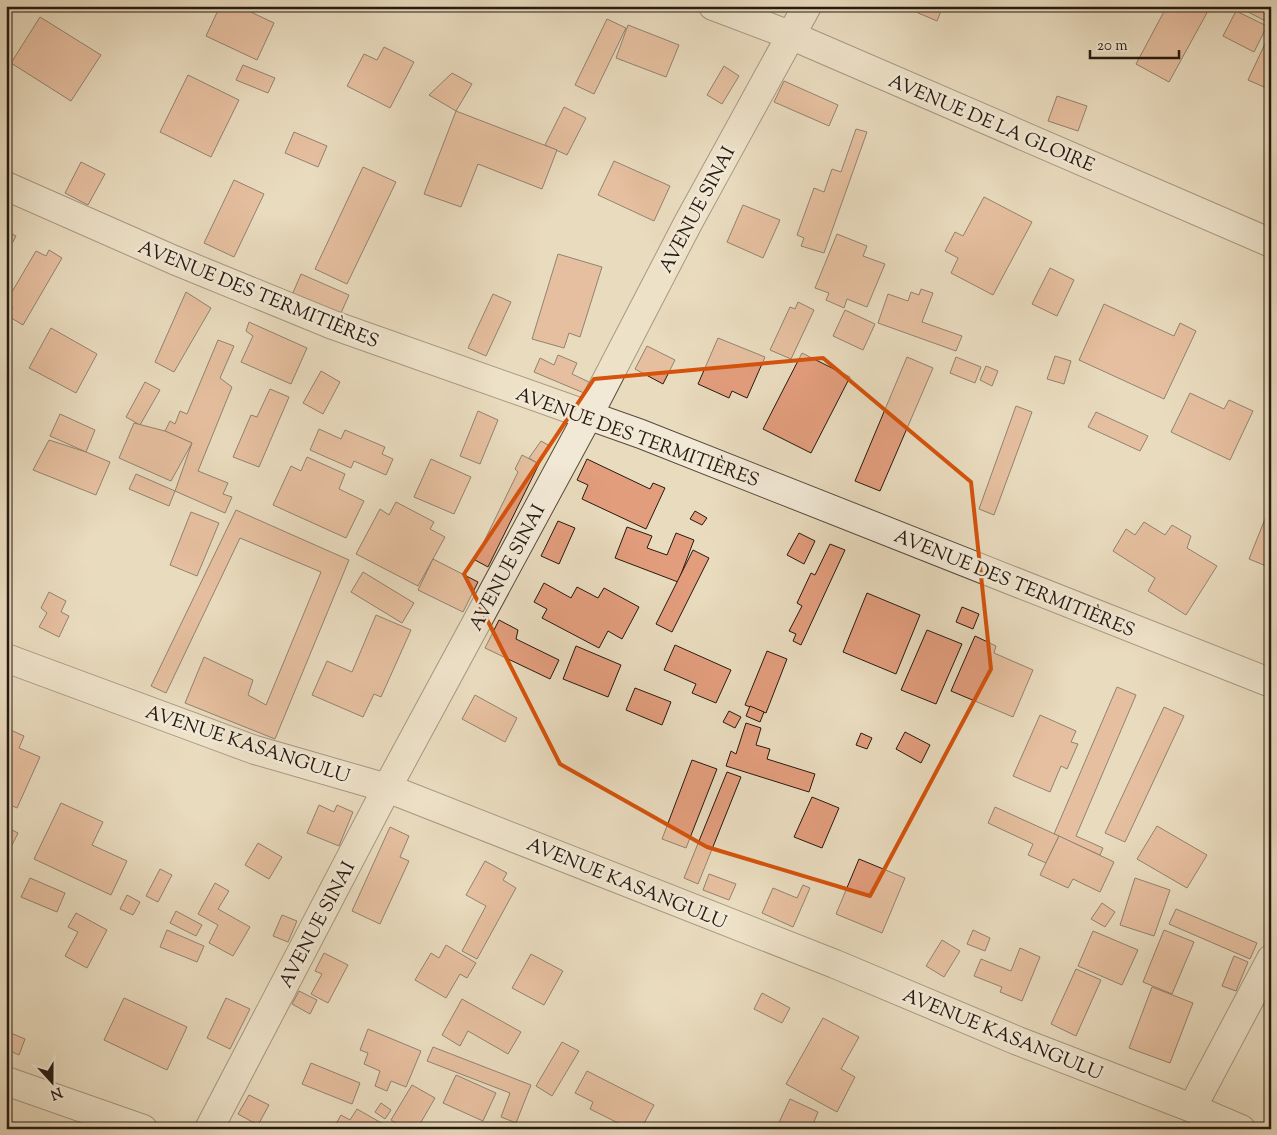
<svg xmlns="http://www.w3.org/2000/svg" width="1277" height="1135" font-family="'Sorts Mill Goudy',serif">
<rect width="100%" height="100%" fill="#e9dbbe"/>
<filter id="stains"><feTurbulence type="fractalNoise" baseFrequency=".004" numOctaves="4"/><feColorMatrix values="0 0 0 0 .2 0 0 0 0 .09 0 0 0 0 .02 0 0 0 .5 -.17"/></filter>
<radialGradient id="worn" r=".72"><stop offset=".6" stop-color="#630" stop-opacity="0"/><stop offset="1" stop-color="#630" stop-opacity=".3"/></radialGradient>
<!-- building -->
<g fill="#e29d7d" stroke="#261a11">
<path d="M220,6H238L274,23L257,60L206,36Z"/>
<path d="M902,6H943L937,21Z"/>
<path d="M1167,6H1205L1209,9L1169,82L1136,64Z"/>
<path d="M1237,6H1271V24Z"/>
<path d="M1236,11L1267,26L1254,52L1223,36Z"/>
<path d="M40,17L101,55L71,101L11,63Z"/>
<path d="M607,19L626,28L594,94L575,85Z"/>
<path d="M628,25L679,45L666,77L616,58Z"/>
<path d="M1271,31V90L1248,80Z"/>
<path d="M384,47L414,62L390,108L347,86L364,54L377,60Z"/>
<path d="M243,65L275,78L268,93L236,80Z"/>
<path d="M724,66L739,76L722,104L707,95Z"/>
<path d="M452,73L472,84L456,111L429,95Z"/>
<path d="M188,75L239,100L211,157L160,132Z"/>
<path d="M784,81L838,105L829,126L774,102Z"/>
<path d="M1057,96L1087,106L1078,131L1048,121Z"/>
<path d="M564,107L586,118L567,155L545,145Z"/>
<path d="M456,111L557,150L542,189L478,164L461,207L424,194Z"/>
<path d="M856,129L867,132L824,253L801,246L804,238L797,235L814,188L824,192L832,169L841,172Z"/>
<path d="M294,132L327,146L318,167L285,153Z"/>
<path d="M614,161L670,186L654,221L598,195Z"/>
<path d="M81,162L105,174L88,205L65,193Z"/>
<path d="M363,167L396,182L347,284L315,269Z"/>
<path d="M234,180L264,194L234,257L204,243Z"/>
<path d="M984,197L1032,222L993,295L951,273L958,258L945,251L955,232L963,236Z"/>
<path d="M743,205L780,220L763,258L727,242Z"/>
<path d="M6,231L16,236L6,255Z"/>
<path d="M837,234L867,246L863,256L885,264L867,307L847,299L844,308L826,300L829,293L815,288Z"/>
<path d="M49,250L62,258L23,325L8,316L13,307L6,302L36,251L46,256Z"/>
<path d="M558,254L602,267L580,337L569,333L564,348L532,339Z"/>
<path d="M1050,268L1074,280L1057,316L1032,304Z"/>
<path d="M301,274L349,295L337,322L289,302Z"/>
<path d="M921,289L933,293L922,322L962,336L956,351L878,323L888,294L908,301L911,292L919,295Z"/>
<path d="M186,292L211,308L174,372L155,362Z"/>
<path d="M493,294L511,302L486,356L468,348Z"/>
<path d="M798,302L814,310L791,359L770,350L790,307L795,309Z"/>
<path d="M1104,304L1174,336L1180,323L1196,331L1164,399L1079,360Z"/>
<path d="M845,310L875,324L863,350L833,336Z"/>
<path d="M249,322L307,348L291,384L241,362L253,336L246,331Z"/>
<path d="M51,328L97,354L76,393L29,368Z"/>
<path d="M718,338L765,357L747,398L732,391L729,398L698,384Z"/>
<path d="M218,340L234,346L220,378L232,387L198,471L228,483L223,494L232,497L225,513L175,491L192,443L165,431L170,421L175,424L180,411L187,414Z"/>
<path d="M647,346L675,360L663,384L635,369Z"/>
<path d="M802,353L850,377L811,453L763,429Z"/>
<path d="M558,355L577,363L572,374L589,382L584,393L534,372L540,358L554,365Z"/>
<path d="M1055,356L1071,361L1064,384L1047,379Z"/>
<path d="M907,357L933,368L880,491L855,481Z"/>
<path d="M956,357L981,367L975,383L950,373Z"/>
<path d="M986,366L998,371L992,386L980,380Z"/>
<path d="M321,371L340,382L323,414L303,403Z"/>
<path d="M145,382L160,390L140,425L126,417Z"/>
<path d="M270,389L289,397L259,467L233,457L251,415L257,417Z"/>
<path d="M1190,393L1224,409L1229,400L1253,411L1230,460L1171,432Z"/>
<path d="M1016,406L1032,412L994,515L979,509Z"/>
<path d="M478,411L498,420L480,464L460,456Z"/>
<path d="M1096,412L1148,436L1140,451L1088,427Z"/>
<path d="M60,414L95,430L86,452L50,436Z"/>
<path d="M134,423L165,431L192,443L171,481L119,458Z"/>
<path d="M319,429L341,439L345,430L385,447L382,454L393,459L386,475L354,461L351,468L310,450Z"/>
<path d="M49,440L86,452L110,462L96,495L33,470Z"/>
<path d="M541,441L550,446L539,464L529,458Z"/>
<path d="M522,455L539,464L488,567L475,560L518,472L515,469Z"/>
<path d="M307,457L345,474L339,489L364,501L346,538L273,505L291,466L301,471Z"/>
<path d="M431,459L471,477L454,514L414,497Z"/>
<path d="M587,459L650,489L653,483L665,488L646,529L582,499L588,485L577,480Z"/>
<path d="M136,474L175,491L169,506L129,489Z"/>
<path d="M396,502L434,522L430,529L445,537L418,586L356,554L380,509L389,515Z"/>
<path d="M1269,509L1271,510V568L1249,559Z"/>
<path d="M236,510L349,560L275,739L185,703L204,657L253,680L248,695L266,705L321,572L240,538L166,693L151,686Z"/>
<path d="M695,511L707,518L702,525L690,519Z"/>
<path d="M191,512L219,523L197,576L170,565Z"/>
<path d="M558,521L575,528L559,564L541,556Z"/>
<path d="M1144,522L1165,535L1172,525L1191,536L1187,548L1217,566L1186,615L1148,591L1155,578L1113,551L1126,529L1135,535Z"/>
<path d="M627,527L652,536L647,548L667,555L676,533L694,540L678,582L615,558Z"/>
<path d="M799,533L815,541L804,564L787,555Z"/>
<path d="M830,544L845,550L801,645L793,641L796,634L789,631L802,606L797,603L811,573L815,575Z"/>
<path d="M693,550L709,558L672,632L656,624Z"/>
<path d="M433,559L478,582L463,612L418,590Z"/>
<path d="M363,572L414,603L402,623L351,592Z"/>
<path d="M544,583L571,598L577,587L598,598L604,588L639,607L622,639L608,631L599,648L542,618L547,609L534,602Z"/>
<path d="M49,592L66,601L61,612L69,616L59,637L39,627L47,613L41,608Z"/>
<path d="M867,593L920,615L896,674L843,652Z"/>
<path d="M962,607L979,614L973,629L956,622Z"/>
<path d="M376,615L411,630L381,697L374,694L363,717L312,695L327,661L352,672Z"/>
<path d="M499,620L518,630L516,639L559,660L550,679L485,648Z"/>
<path d="M927,630L962,644L936,704L901,690Z"/>
<path d="M975,636L996,646L994,653L1033,670L1013,717L951,691Z"/>
<path d="M675,645L731,670L716,703L692,693L696,684L664,670Z"/>
<path d="M576,646L621,665L608,697L563,679Z"/>
<path d="M767,651L787,659L766,713L745,705Z"/>
<path d="M1117,687L1136,695L1076,836L1103,848L1100,855L1054,834Z"/>
<path d="M635,688L671,702L662,725L626,710Z"/>
<path d="M475,695L517,718L505,742L462,719Z"/>
<path d="M750,706L764,712L760,722L746,716Z"/>
<path d="M1164,707L1184,716L1125,842L1105,833Z"/>
<path d="M729,711L741,717L735,728L723,722Z"/>
<path d="M1040,715L1076,731L1071,742L1078,744L1067,769L1061,766L1050,792L1013,776Z"/>
<path d="M746,723L761,728L756,745L770,749L767,759L815,774L809,792L726,766L731,751L736,754Z"/>
<path d="M6,728L24,736L19,748L40,757L17,808L6,803Z"/>
<path d="M905,732L930,745L921,763L896,749Z"/>
<path d="M861,733L872,738L867,749L856,745Z"/>
<path d="M692,760L717,769L686,848L662,839Z"/>
<path d="M727,772L741,777L698,884L684,878Z"/>
<path d="M812,797L839,808L822,848L794,837Z"/>
<path d="M61,803L103,822L92,845L127,861L111,895L34,859Z"/>
<path d="M319,805L334,812L337,805L353,812L339,846L307,833Z"/>
<path d="M995,807L1059,836L1046,863L1028,855L1033,844L988,823Z"/>
<path d="M1157,826L1207,855L1187,888L1137,859Z"/>
<path d="M390,827L409,836L400,857L409,861L380,924L352,911Z"/>
<path d="M10,829L18,833L11,847L6,844V835Z"/>
<path d="M1059,836L1114,862L1100,892L1073,879L1068,888L1040,875Z"/>
<path d="M258,843L282,857L269,879L245,865Z"/>
<path d="M859,859L905,878L882,933L836,914Z"/>
<path d="M485,861L507,873L503,880L516,888L477,959L462,951L486,906L466,895Z"/>
<path d="M160,869L172,875L158,902L146,896Z"/>
<path d="M709,874L736,884L729,900L703,890Z"/>
<path d="M30,878L65,893L57,912L21,897Z"/>
<path d="M1135,878L1170,890L1154,936L1120,925Z"/>
<path d="M215,883L229,891L218,909L250,927L233,956L209,943L218,925L198,914Z"/>
<path d="M803,885L810,888L793,927L762,913L773,888L797,898Z"/>
<path d="M127,895L140,902L133,915L120,909Z"/>
<path d="M1102,903L1115,912L1105,927L1091,919Z"/>
<path d="M1176,909L1257,943L1250,959L1169,924Z"/>
<path d="M176,911L202,925L196,936L170,923Z"/>
<path d="M76,913L107,930L87,968L65,956L78,932L68,927Z"/>
<path d="M282,915L297,921L288,942L273,936Z"/>
<path d="M167,930L204,946L197,962L160,947Z"/>
<path d="M973,930L990,938L985,951L967,944Z"/>
<path d="M1164,930L1194,942L1172,994L1143,982Z"/>
<path d="M1093,931L1138,950L1122,985L1078,966Z"/>
<path d="M942,940L960,951L944,977L926,966Z"/>
<path d="M446,945L476,963L467,978L460,974L446,998L415,980L431,953L439,958Z"/>
<path d="M1020,948L1040,957L1022,1001L1000,992L1002,987L974,976L981,959L1011,971Z"/>
<path d="M324,953L348,965L328,1003L311,994L322,974L315,971Z"/>
<path d="M531,954L563,971L544,1005L512,988Z"/>
<path d="M1234,956L1248,962L1236,991L1222,986Z"/>
<path d="M1076,969L1101,980L1076,1036L1051,1024Z"/>
<path d="M1152,987L1193,1003L1170,1063L1129,1048Z"/>
<path d="M299,991L317,1000L310,1014L292,1004Z"/>
<path d="M762,993L790,1008L782,1023L754,1009Z"/>
<path d="M124,998L187,1027L167,1070L104,1040Z"/>
<path d="M226,998L250,1009L230,1049L207,1038Z"/>
<path d="M462,999L521,1032L508,1054L468,1031L460,1046L442,1035Z"/>
<path d="M823,1018L859,1037L841,1069L855,1077L837,1112L786,1084Z"/>
<path d="M368,1029L421,1051L406,1087L391,1081L387,1091L375,1086L380,1071L364,1064L368,1053L360,1050Z"/>
<path d="M6,1031L25,1039L19,1055L6,1049Z"/>
<path d="M562,1042L579,1051L552,1096L536,1086Z"/>
<path d="M433,1047L531,1085L516,1123L501,1117L510,1093L427,1061Z"/>
<path d="M311,1063L360,1083L352,1104L302,1084Z"/>
<path d="M587,1071L654,1105L641,1129H630L590,1109L593,1102L575,1093Z"/>
<path d="M456,1075L496,1093L483,1121L443,1103Z"/>
<path d="M412,1085L435,1098L417,1129H405L391,1120Z"/>
<path d="M249,1095L269,1105L258,1125L238,1114Z"/>
<path d="M790,1099L818,1112L811,1129H776Z"/>
<path d="M381,1103L391,1110L385,1119L375,1112Z"/>
<path d="M357,1109L385,1125L383,1129H333L341,1115L350,1120Z"/>
</g>
<g fill="none" stroke-linecap="round" stroke-linejoin="round">
<defs>
<g id="minor">
<path d="M713,6L790,35L1271,243"/>
<path d="M6,186L174,260L333,325L641,434L1271,683"/>
<path d="M6,658L255,750L387,788L835,964L1018,1041L1192,1108L1241,1129"/>
<path d="M6,1081L143,1129"/>
<path d="M1192,1108L1271,959"/>
<path d="M209,1129L387,788L588,416L688,223L807,6"/>
</g>
</defs>
<!-- minor casing -->
<use href="#minor" stroke="#574a3c" stroke-width="30"/>
<!-- minor -->
<use href="#minor" stroke="#f1e8d5" stroke-width="28"/>
</g>
<!-- marked area -->
<path d="M0 0H1277V1135H0ZM823,358L971,482L991,669L870,896L707,847L560,764L464,574L594,379Z" fill="#e9dbbe" fill-opacity=".55" fill-rule="evenodd"/>
<path fill="none" stroke="#d5530c" stroke-width="4" stroke-linejoin="round" d="M823,358L971,482L991,669L870,896L707,847L560,764L464,574L594,379Z"/>
<g text-anchor="middle" stroke-width="5" stroke-linejoin="round" paint-order="stroke">
<!-- street labels -->
<g font-size="19" fill="#261a11" stroke="#f1e8d5">
<text transform="translate(992 122) rotate(23)" y="7">AVENUE DE LA GLOIRE</text>
<text transform="translate(696 209) rotate(-62)" y="7">AVENUE SINAI</text>
<text transform="translate(259 293) rotate(22)" y="7">AVENUE DES TERMITIÈRES</text>
<text transform="translate(638 436) rotate(20)" y="7">AVENUE DES TERMITIÈRES</text>
<text transform="translate(506 567) rotate(-62)" y="7">AVENUE SINAI</text>
<text transform="translate(1015 582) rotate(22)" y="7">AVENUE DES TERMITIÈRES</text>
<text transform="translate(248 743) rotate(18)" y="7">AVENUE KASANGULU</text>
<text transform="translate(627 882) rotate(22)" y="7">AVENUE KASANGULU</text>
<text transform="translate(316 924) rotate(-62)" y="7">AVENUE SINAI</text>
<text transform="translate(1003 1033) rotate(22)" y="7">AVENUE KASANGULU</text>
</g>
</g>
<!-- margin -->
<rect width="1277" height="1135" fill="none" stroke="#e9dbbe" stroke-width="25"/>
<rect x="8" y="8" width="1262" height="1120" fill="none" stroke="#261a11" stroke-width="2.5"/>
<rect x="12" y="12" width="1252" height="1110" fill="none" stroke="#261a11"/>
<!-- north arrow -->
<g transform="translate(52 1082) rotate(159)" stroke="#f1e8d5" stroke-width="4" paint-order="stroke">
<path d="M0-4L9 19L0 12L-9 19Z" fill="#261a11"/>
<text y="-8" font-size="14" font-weight="bold" text-anchor="middle" fill="#261a11">N</text>
</g>
<!-- scale -->
<path d="M1090 50v8h89v-8" fill="none" stroke="#261a11" stroke-width="2.5"/>
<text x="1097" y="50" font-size="15" fill="#261a11" stroke="#f1e8d5" stroke-width="4" paint-order="stroke">20 m</text>
<rect width="100%" height="100%" filter="url(#stains)"/>
<rect width="100%" height="100%" fill="url(#worn)"/>
</svg>
